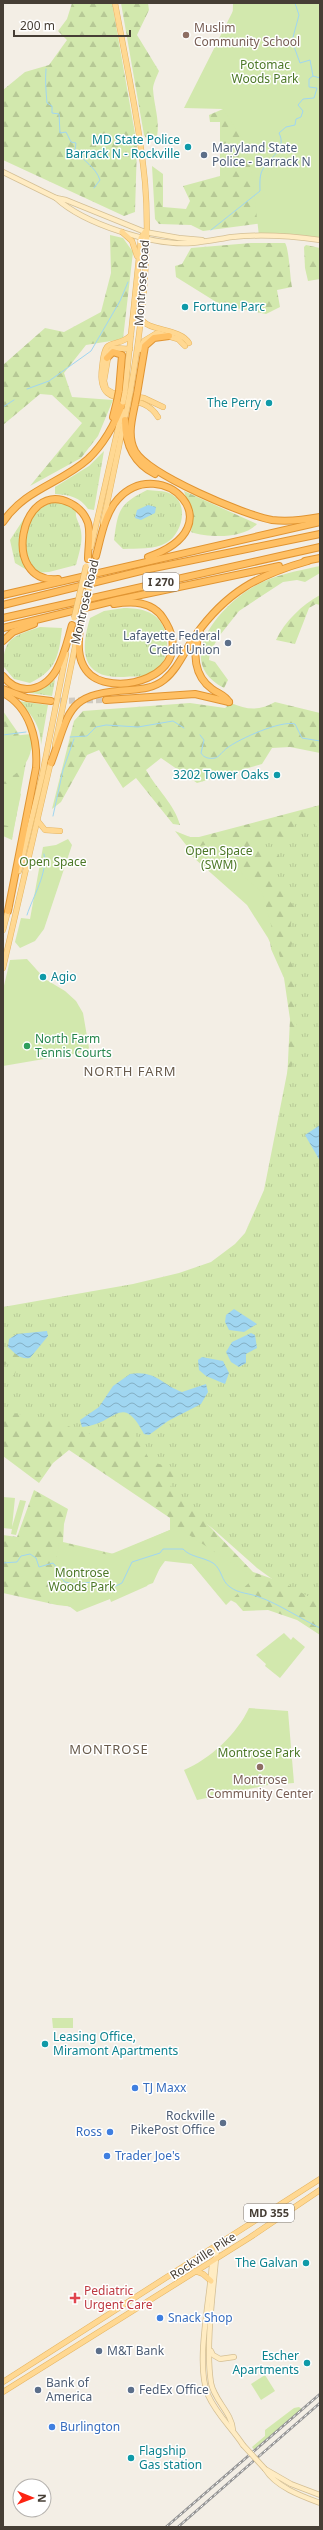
<svg xmlns="http://www.w3.org/2000/svg" width="323" height="2530" font-family="'Noto Sans',sans-serif">
<defs>
<pattern id="grass-tufts" width="24" height="20" patternUnits="userSpaceOnUse"><rect width="24" height="20" fill="#d2e8ad"/><path d="M3 7l-1-3M5 7V3M7 7l1-3M15 17l-1-3M17 17v-4M19 17l1-3" fill="none" stroke="#b6c895"/></pattern>
<pattern id="forest-firs" width="22" height="20" patternUnits="userSpaceOnUse"><rect width="22" height="20" fill="#d2e8ad"/><path d="M5 1l3.5 6h-7zM16 11l3.5 6h-7z" fill="#b6c895"/></pattern>
<pattern id="water-waves" width="16" height="10" patternUnits="userSpaceOnUse"><rect width="16" height="10" fill="#a0d6f1"/><path d="M0 5q4-4 8 0t8 0" fill="none" stroke="#84afc4"/></pattern>
</defs>
<rect width="100%" height="100%" fill="#f3eee5"/>
<!-- grass -->
<g fill="url(#grass-tufts)">
<path d="M104,451L94,510L88,509C80,497 70,495 55,494V487L89,466Z"/>
<path d="M147,490C154,491 164,490 171,494C190,504 182,534 166,543C154,550 137,548 123,549L114,540C118,510 119,504 147,490Z"/>
<path d="M52,502L65,503L76,510C75,518 78,520 80,527C84,540 79,553 76,565L49,572L32,573L15,563L10,540L25,517Z"/>
<path d="M124,608C140,608 157,611 164,628C171,646 167,670 146,676C139,677 131,676 124,677C81,679 80,651 90,618L104,611Z"/>
<path d="M40,627L62,628C59,655 57,670 30,683L14,679L3,666C4,636 15,636 40,627Z"/>
<path d="M55,680L52,696L24,692L37,690Z"/>
<path d="M18,701L48,705L41,745C41,726 31,713 18,701Z"/>
<path d="M320,812V1605L279,1584L257,1568L212,1528L177,1501L53,1436L3,1425V1307L133,1284L179,1273L211,1262L235,1244L245,1233L264,1190L294,1038L286,971L246,835Z"/>
</g>
<!-- forest -->
<g fill="url(#forest-firs)">
<path d="M72,3H112L137,145L135,212L124,216L3,160V90L25,72L49,65L67,40L58,31L67,19Z"/>
<path d="M121,3H148L149,10L137,35L159,71C157,76 153,84 153,89C154,106 160,120 157,137L148,141L144,135Z"/>
<path d="M233,3H320L271,222L203,231L191,225L159,224L155,219L152,166L163,174V207L186,209L190,201L183,186L220,176V122H210L209,115L230,106Z"/>
<path d="M110,235L123,238L133,252L123,339L86,345L64,373L72,397L113,400L98,436L81,458L30,486L82,423L52,395L40,394L3,425V365L45,328L64,332L101,312L111,273Z"/>
<path d="M251,243H285C289,248 290,278 292,287L277,290L280,307L266,314L221,305L176,277L175,266L182,264L191,248Z"/>
<path d="M306,245L320,248V279L308,281L305,268L304,247Z"/>
<path d="M184,491L257,524C243,539 209,538 191,532L193,520Z"/>
<path d="M320,566V573L305,582L297,580L283,582L239,611L220,635L210,652L209,660L215,662L228,680L224,688C172,661 219,607 253,587C273,575 297,571 320,566Z"/>
<path d="M320,595V605L316,604L309,608L295,644L276,640C285,621 302,605 320,595Z"/>
<path d="M275,702L320,713V753L290,747L272,748L262,764L197,783L161,758L146,770C156,788 175,805 180,825L173,824L136,778L123,788L99,750L87,755L61,802L52,809L74,721L83,711L190,703L225,708L231,703C247,710 260,711 275,702Z"/>
<path d="M3,711L23,740L26,762L12,840L3,836Z"/>
<path d="M320,805V835L314,820L294,824L292,834L287,837L266,836L263,848L279,856L274,880L295,908L289,931L292,943L289,958L293,967L291,975L295,982L293,998L296,1010L297,1048L287,1082L290,1019L284,978L271,949L267,915L194,855L175,831L190,837H199Z"/>
<path d="M6,1347L25,1359L20,1362L14,1376L10,1377V1362L3,1366V1354Z"/>
<path d="M14,1413L56,1422L91,1434L125,1417L151,1462L180,1469L169,1489L192,1508L253,1572L284,1583L320,1603V1635L297,1620L268,1610L243,1611L236,1603L221,1595L189,1561H163L153,1583L84,1608L57,1605L3,1593V1535L17,1537L34,1490L68,1509L64,1524L63,1542L114,1554L170,1530V1518L69,1450L53,1463L39,1483L3,1456V1418Z"/>
</g>
<!-- park -->
<g fill="#d2e8ad">
<path d="M237,3H320V240L259,236L249,149L223,109L184,108Z"/>
<path d="M31,734C34,751 28,765 14,775L3,774V737Z"/>
<path d="M3,784H9L21,794L14,827L3,825Z"/>
<path d="M68,839L72,845L44,929L35,941L20,948L15,942L21,918L30,919L43,847L56,845Z"/>
<path d="M228,839L243,876L262,892L286,979L268,938L247,905L185,850Z"/>
<path d="M27,959L45,979L65,991L76,1001L83,1013L89,1048L85,1052L3,1066V990L10,960Z"/>
<path d="M3,1497L15,1498L12,1527L20,1500L26,1501L16,1535L11,1534L12,1529L3,1528Z"/>
<path d="M177,1527L254,1578L226,1605L192,1564L165,1561L147,1586L111,1602L110,1599L77,1612L69,1606L49,1603L59,1543L109,1555Z"/>
<path d="M284,1633L291,1640L293,1637L305,1647L280,1678L265,1666L266,1664L256,1655Z"/>
<path d="M249,1708L288,1711L294,1783L268,1785L197,1800L184,1770C210,1759 237,1734 249,1708Z"/>
<path d="M52,2018H73V2028H53Z"/>
<path d="M265,2375L275,2391L261,2400L251,2384Z"/>
<path d="M299,2407L302,2409L255,2451L252,2447L265,2436V2430L294,2408Z"/>
</g>
<!-- water -->
<g fill="url(#water-waves)">
<path d="M148,505L156,507L155,513L141,520L135,518L137,510Z"/>
<path d="M320,1125V1161L305,1135Z"/>
<path d="M234,1309L257,1324L244,1332L229,1330L225,1322L226,1315Z"/>
<path d="M47,1331L48,1336L30,1358C20,1360 15,1353 8,1347L9,1339L17,1334Z"/>
<path d="M251,1333L255,1335L257,1348L246,1354V1363L239,1367L231,1362L226,1352L232,1342Z"/>
<path d="M202,1357L223,1361L229,1373L225,1384L206,1376L199,1370L198,1360Z"/>
<path d="M130,1374C156,1370 162,1385 182,1392L206,1384L208,1392L201,1404L168,1421L149,1435L144,1434C121,1391 116,1425 82,1427L80,1420L99,1407L113,1386Z"/>
</g>
<g fill="none" stroke-linecap="round" stroke-linejoin="round">
<!-- stream -->
<g stroke="#a0d6f1" stroke-width="1">
<path d="M295,3L299,15L292,41L300,63L310,60L313,76"/>
<path d="M46,69C45,81 46,91 47,103L52,106V113L59,114L60,133L66,132L71,142L76,143L75,150C84,162 95,166 100,180L94,188"/>
<path d="M211,230L260,191C260,185 259,175 263,169C271,156 287,149 279,133L286,127L295,125L296,119L301,117L303,111L298,105L303,99L314,98L317,88L309,87V79L313,76L320,78"/>
<path d="M27,389L49,381L91,351L120,301L128,282"/>
<path d="M3,407L14,400"/>
<path d="M3,735L26,732"/>
<path d="M200,735L204,740L201,753C204,758 209,759 215,758C219,757 223,751 227,748C239,739 281,720 295,724L302,738L320,741"/>
<path d="M70,737L87,736L96,727L106,725L138,727L173,721L184,728"/>
<path d="M53,816L63,770L74,739"/>
<path d="M27,915C33,896 48,873 44,854"/>
<path d="M3,1563L17,1562L21,1556L30,1554L36,1558L39,1567L53,1563L57,1568V1574L65,1582L74,1584L93,1582L107,1586H116L122,1583L132,1562L160,1553L163,1549H183C190,1557 203,1557 213,1563C222,1569 221,1581 230,1587C239,1594 250,1593 259,1597C279,1604 301,1619 320,1628"/>
</g>
<!-- highway-tunnel -->
<path stroke="#d0cbc2" stroke-width="6" stroke-dasharray="6 3" stroke-linecap="butt" d="M51,701L106,700"/>
<defs>
<g id="secondary">
<path d="M3,172L56,198L66,200L145,232L179,238L202,240"/>
<path d="M56,198C84,224 153,246 192,243C205,242 219,239 232,237C261,234 291,236 320,240"/>
<path d="M217,2247C214,2287 205,2344 211,2383C214,2400 232,2413 233,2430"/>
<path d="M215,2259L212,2264C210,2299 195,2364 208,2395C217,2415 232,2428 243,2445"/>
<path d="M211,2351L213,2355L220,2359L234,2357"/>
<path d="M265,2469C276,2487 301,2496 320,2503"/>
<path d="M265,2469L291,2484L320,2495"/>
</g>
<g id="primary">
<path d="M115,3C126,62 139,122 145,182C151,251 142,325 130,393"/>
<path d="M122,232L132,241L137,256"/>
<path d="M141,318C147,332 179,327 189,343"/>
<path d="M131,335C122,345 112,341 107,347C103,352 103,361 102,368C96,415 140,386 158,417"/>
<path d="M130,349L113,348L109,352L104,381L106,389L113,393L144,398L163,407"/>
<path d="M139,350L144,341L157,333L178,339L185,346"/>
<path d="M125,392L141,238L145,232"/>
<path d="M103,523L128,403"/>
<path d="M91,547L122,411"/>
<path d="M55,745L77,637"/>
<path d="M37,820L45,830L60,831"/>
<path d="M19,871L42,776L66,654"/>
<path d="M3,930L9,907"/>
<path d="M3,968L51,761"/>
<path d="M195,2271L203,2274L211,2281"/>
<path d="M3,2382L320,2179"/>
<path d="M3,2392L249,2238L320,2190"/>
</g>
<g id="highway">
<path d="M107,358L113,352L122,355L119,391"/>
<path d="M137,394L145,346L154,338L169,336"/>
<path d="M135,404C132,419 127,436 135,451C149,475 244,515 272,520C289,522 304,520 320,517"/>
<path d="M113,417L117,401"/>
<path d="M125,420C125,443 133,463 155,474"/>
<path d="M3,522C25,489 60,484 88,459C105,443 115,424 123,402"/>
<path d="M96,556C101,537 105,513 118,499C161,452 238,526 148,557"/>
<path d="M305,561L320,558"/>
<path d="M58,579C0,585 20,478 70,503C78,507 85,514 88,523C91,534 88,547 88,559"/>
<path d="M3,595L320,522"/>
<path d="M3,605L149,569L320,534"/>
<path d="M3,618L320,547"/>
<path d="M80,625C79,640 76,656 86,670C108,701 203,677 163,618C152,601 132,601 114,604"/>
<path d="M3,628L117,600L279,566"/>
<path d="M200,633C192,653 194,676 212,689C219,694 225,695 229,702"/>
<path d="M3,641L13,632L34,624"/>
<path d="M3,676C9,684 17,689 27,689C59,688 65,648 72,625"/>
<path d="M3,689L27,698L51,701"/>
<path d="M3,693C30,707 38,740 36,768L8,911"/>
<path d="M106,700L195,694L229,702"/>
<path d="M51,763C71,708 66,694 130,690C142,689 154,688 164,680C178,669 185,650 195,636C226,592 258,575 308,561"/>
</g>
</defs>
<!-- secondary casing -->
<use href="#secondary" stroke="#d4bf94" stroke-width="6"/>
<!-- primary casing -->
<use href="#primary" stroke="#e5b461" stroke-width="6"/>
<!-- highway casing -->
<use href="#highway" stroke="#e09432" stroke-width="8"/>
<!-- secondary -->
<use href="#secondary" stroke="#ffecc3" stroke-width="4.5"/>
<!-- primary -->
<use href="#primary" stroke="#ffd892" stroke-width="5"/>
<!-- highway -->
<use href="#highway" stroke="#ffc064" stroke-width="6"/>
<defs>
<g id="rail">
<path d="M166,2527L320,2394"/>
<path d="M178,2527L320,2403"/>
</g>
</defs>
<!-- rail casing -->
<use href="#rail" stroke="#959595" stroke-width="2.5"/>
<!-- rail -->
<use href="#rail" stroke="#fff" stroke-width="1" stroke-dasharray="3" stroke-linecap="butt"/>
<defs>
<path id="secondary-bridge" d="M243,2445L265,2469"/>
<g id="primary-bridge">
<path d="M123,402L125,392"/>
<path d="M128,403L130,393"/>
<path d="M82,617L94,565"/>
<path d="M74,618L86,566"/>
</g>
<g id="highway-bridge">
<path d="M117,401L119,391"/>
<path d="M135,404L137,394"/>
</g>
</defs>
<!-- secondary-bridge casing -->
<use href="#secondary-bridge" stroke="#d4bf94" stroke-width="6" stroke-linecap="butt"/>
<!-- primary-bridge casing -->
<use href="#primary-bridge" stroke="#e5b461" stroke-width="6" stroke-linecap="butt"/>
<!-- highway-bridge casing -->
<use href="#highway-bridge" stroke="#e09432" stroke-width="8" stroke-linecap="butt"/>
<!-- secondary-bridge -->
<use href="#secondary-bridge" stroke="#ffecc3" stroke-width="4.5"/>
<!-- primary-bridge -->
<use href="#primary-bridge" stroke="#ffd892" stroke-width="5"/>
<!-- highway-bridge -->
<use href="#highway-bridge" stroke="#ffc064" stroke-width="6"/>
</g>
<!-- markers -->
<g fill="#8d6e63" stroke="#fff" stroke-width="1.5">
<circle cx="186" cy="35" r="4"/>
<circle cx="260" cy="1767" r="4"/>
</g>
<g fill="#0f9aa8" stroke="#fff" stroke-width="1.5">
<circle cx="188" cy="147" r="4"/>
<circle cx="185" cy="307" r="4"/>
<circle cx="269" cy="403" r="4"/>
<circle cx="277" cy="775" r="4"/>
<circle cx="43" cy="977" r="4"/>
<circle cx="45" cy="2044" r="4"/>
<circle cx="306" cy="2263" r="4"/>
<circle cx="307" cy="2363" r="4"/>
<circle cx="131" cy="2458" r="4"/>
</g>
<g fill="#5c6f8a" stroke="#fff" stroke-width="1.5">
<circle cx="204" cy="155" r="4"/>
<circle cx="228" cy="643" r="4"/>
<circle cx="223" cy="2123" r="4"/>
<circle cx="99" cy="2351" r="4"/>
<circle cx="38" cy="2390" r="4"/>
<circle cx="131" cy="2390" r="4"/>
</g>
<circle fill="#2e9e5b" stroke="#fff" stroke-width="1.5" cx="27" cy="1046" r="4"/>
<g fill="#3f7fe0" stroke="#fff" stroke-width="1.5">
<circle cx="135" cy="2088" r="4"/>
<circle cx="110" cy="2132" r="4"/>
<circle cx="107" cy="2156" r="4"/>
<circle cx="160" cy="2318" r="4"/>
<circle cx="52" cy="2427" r="4"/>
</g>
<path fill="#e0444e" stroke="#fff" stroke-width="1.5" d="M73 2292h4v4h4v4h-4v4h-4v-4h-4v-4h4z"/>
<g text-anchor="middle" stroke-width="3" stroke-linejoin="round" paint-order="stroke">
<!-- shield labels -->
<g fill="#fff" stroke="#7e7872" stroke-width="1">
<rect x="143" y="573" width="36" height="18" rx="3"/>
<rect x="244" y="2204" width="50" height="18" rx="3"/>
</g>
<g font-size="11" font-weight="bold" fill="#463e35">
<text x="161" y="586">I 270</text>
<text x="269" y="2217">MD 355</text>
</g>
<!-- education labels -->
<g font-size="12" fill="#785e54" stroke="#fff" text-anchor="start">
<text x="194" y="32">Muslim<tspan x="194" dy="14">Community School</tspan></text>
<text x="260" y="1784" text-anchor="middle">Montrose<tspan x="260" dy="14">Community Center</tspan></text>
</g>
<!-- park labels -->
<g font-size="12" fill="#4c7827" stroke="#fff">
<text x="265" y="69">Potomac<tspan x="265" dy="14">Woods Park</tspan></text>
<text x="219" y="855">Open Space<tspan x="219" dy="14">(SWM)</tspan></text>
<text x="53" y="866">Open Space</text>
<text x="82" y="1577">Montrose<tspan x="82" dy="14">Woods Park</tspan></text>
<text x="259" y="1757">Montrose Park</text>
</g>
<!-- culture labels -->
<g font-size="12" fill="#0d838f" stroke="#fff" text-anchor="end">
<text x="180" y="144">MD State Police<tspan x="180" dy="14">Barrack N - Rockville</tspan></text>
<text x="193" y="311" text-anchor="start">Fortune Parc</text>
<text x="261" y="407">The Perry</text>
<text x="269" y="779">3202 Tower Oaks</text>
<text x="51" y="981" text-anchor="start">Agio</text>
<text x="53" y="2041" text-anchor="start">Leasing Office,<tspan x="53" dy="14">Miramont Apartments</tspan></text>
<text x="298" y="2267">The Galvan</text>
<text x="299" y="2360">Escher<tspan x="299" dy="14">Apartments</tspan></text>
<text x="139" y="2455" text-anchor="start">Flagship<tspan x="139" dy="14">Gas station</tspan></text>
</g>
<!-- service labels -->
<g font-size="12" fill="#4e5e75" stroke="#fff" text-anchor="start">
<text x="212" y="152">Maryland State<tspan x="212" dy="14">Police - Barrack N</tspan></text>
<text x="220" y="640" text-anchor="end">Lafayette Federal<tspan x="220" dy="14">Credit Union</tspan></text>
<text x="215" y="2120" text-anchor="end">Rockville<tspan x="215" dy="14">PikePost Office</tspan></text>
<text x="107" y="2355">M&amp;T Bank</text>
<text x="46" y="2387">Bank of<tspan x="46" dy="14">America</tspan></text>
<text x="139" y="2394">FedEx Office</text>
</g>
<!-- street labels -->
<g font-size="12" fill="#463e35" stroke="#fff">
<text transform="translate(142 283) rotate(-86)" y="4">Montrose Road</text>
<text transform="translate(85 602) rotate(-77)" y="4">Montrose Road</text>
<text transform="translate(203 2256) rotate(-33)" y="4">Rockville Pike</text>
</g>
<!-- leisure labels -->
<g font-size="12" fill="#27864d" stroke="#fff" text-anchor="start">
<text x="35" y="1043">North Farm<tspan x="35" dy="14">Tennis Courts</tspan></text>
</g>
<!-- shop labels -->
<g font-size="12" fill="#366cbe" stroke="#fff" text-anchor="start">
<text x="143" y="2092">TJ Maxx</text>
<text x="102" y="2136" text-anchor="end">Ross</text>
<text x="115" y="2160">Trader Joe's</text>
<text x="168" y="2322">Snack Shop</text>
<text x="60" y="2431">Burlington</text>
</g>
<!-- health labels -->
<g font-size="12" fill="#be3a42" stroke="#fff" text-anchor="start">
<text x="84" y="2295">Pediatric<tspan x="84" dy="14">Urgent Care</tspan></text>
</g>
<!-- neighbourhood labels -->
<g font-size="13" letter-spacing="1" fill="#685b4c" stroke="#fff">
<text x="130" y="1076">NORTH FARM</text>
<text x="109" y="1754">MONTROSE</text>
</g>
</g>
<!-- border -->
<rect width="323" height="2530" fill="none" stroke="#463e35" stroke-width="8"/>
<!-- north arrow -->
<g transform="translate(32 2498) rotate(91)"><circle r="19" fill="#ffffff" stroke="#b5b2ae"/>
<path d="M0-3L7 15L0 10L-7 15Z" fill="#fd2412"/>
<text y="-6" font-size="11" font-weight="bold" text-anchor="middle" fill="#463e35">N</text>
</g>
<!-- scale -->
<path d="M14 30v6h116v-6" fill="none" stroke="#463e35" stroke-width="2"/>
<text x="20" y="30" font-size="12" fill="#463e35" stroke="#ffffff" stroke-width="3" paint-order="stroke">200 m</text>
</svg>
